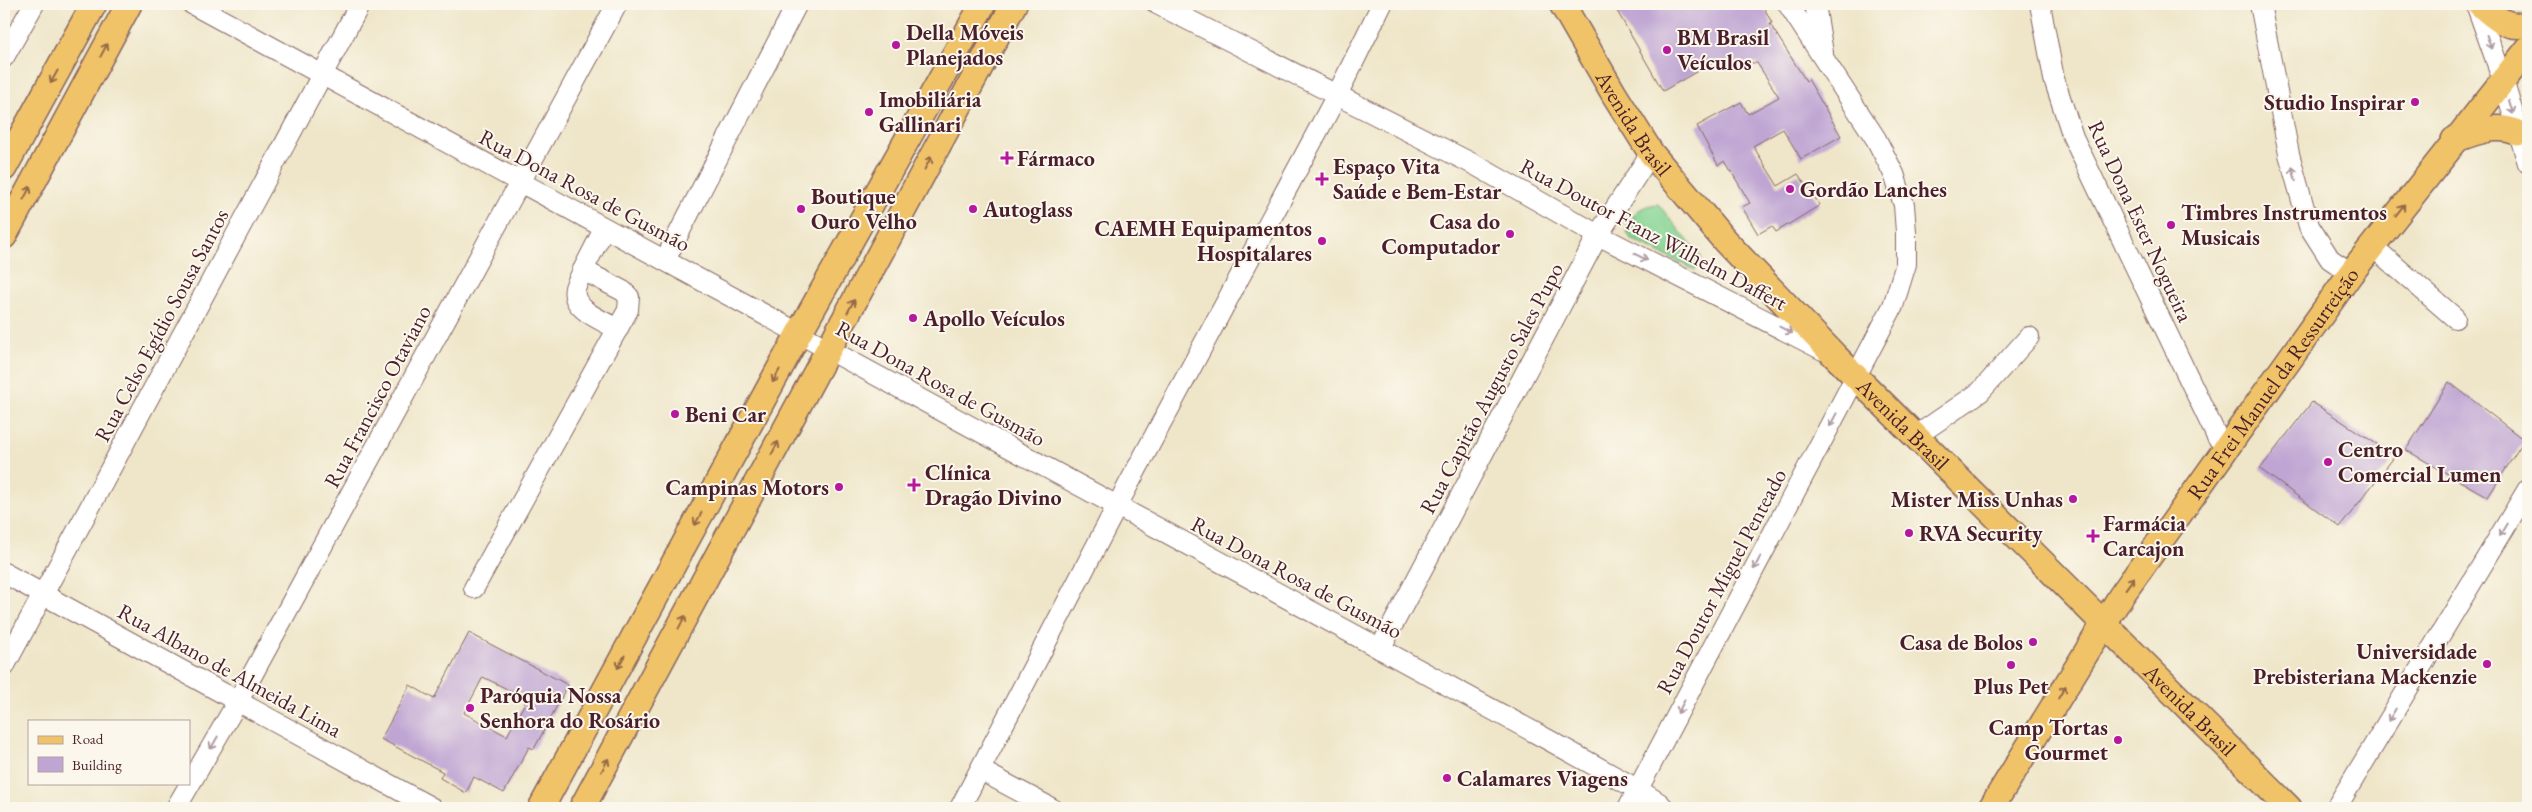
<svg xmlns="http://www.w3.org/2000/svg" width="2532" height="812" font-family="'EB Garamond',serif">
<rect width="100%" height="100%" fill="#fbf7ec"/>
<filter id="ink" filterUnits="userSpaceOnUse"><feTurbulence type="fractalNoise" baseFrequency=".02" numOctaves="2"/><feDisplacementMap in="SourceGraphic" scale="10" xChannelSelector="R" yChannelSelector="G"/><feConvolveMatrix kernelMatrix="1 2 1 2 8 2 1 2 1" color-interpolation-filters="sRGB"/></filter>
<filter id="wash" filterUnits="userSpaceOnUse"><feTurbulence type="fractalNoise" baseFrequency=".0096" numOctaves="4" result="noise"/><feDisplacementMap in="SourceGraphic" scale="20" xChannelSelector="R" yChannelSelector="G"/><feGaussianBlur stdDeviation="1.12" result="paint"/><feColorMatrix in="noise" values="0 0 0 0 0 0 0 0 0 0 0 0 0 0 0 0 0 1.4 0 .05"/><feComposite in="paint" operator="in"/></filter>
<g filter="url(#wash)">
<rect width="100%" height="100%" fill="#efe6c9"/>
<!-- green -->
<path fill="#87d594" stroke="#687a60" d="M1658,204L1702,258L1695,270L1631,239L1626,230C1634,213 1638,206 1658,204Z"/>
<g id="blocks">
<!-- building -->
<g fill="#bfa5d3" fill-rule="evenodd">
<path d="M1613,4H1762L1772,23L1770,24L1806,81L1808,79L1841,136L1801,159L1783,129L1753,146L1778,186L1798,174L1820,205L1776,232L1772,226L1758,234L1742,207L1750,203L1725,161L1718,165L1697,126L1741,102L1748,114L1779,97L1757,63L1715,61L1663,91Z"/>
<path d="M2449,382L2524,440L2488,497L2406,450Z"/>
<path d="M2312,402L2395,456L2340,527L2260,469Z"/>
<path d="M469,633L568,685L534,749L529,747L504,793L474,777L466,793L440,778L443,772L381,739L410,685L434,699ZM483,677L527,699L507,736L464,713Z"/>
</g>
</g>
</g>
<g filter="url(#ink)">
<use href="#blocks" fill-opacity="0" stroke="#846562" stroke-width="1"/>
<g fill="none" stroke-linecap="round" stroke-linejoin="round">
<defs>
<g id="minor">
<path d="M192,4L1554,743L1637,789L1659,803L1664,808"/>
<path d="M1157,4L1477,166L1598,235L1823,350"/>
<path d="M1815,4L1823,53"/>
<path d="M2040,4L2054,79L2073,137L2217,437L2228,448"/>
<path d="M2260,4L2289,154L2309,226L2330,259L2351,273"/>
<path d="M2476,4L2503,80L2528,163"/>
<path d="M4,57L34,4"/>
<path d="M2372,246L2455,318"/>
<path d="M665,260L797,4"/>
<path d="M583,270C581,276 577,282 575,288C570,309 603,321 618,329"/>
<path d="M1916,436L1980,392L2029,337"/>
<path d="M4,573L432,808"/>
<path d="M474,588L628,310L629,297L623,291L583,270L604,229"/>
<path d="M1380,649L1598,235L1651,153"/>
<path d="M4,667L360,4"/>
<path d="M980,770L1051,808"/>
<path d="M176,808L238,701L617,4"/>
<path d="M960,808L1117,506L1337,95L1382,4"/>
<path d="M1628,808L1893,306L1906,264V232L1904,205L1894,174L1876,139L1788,4"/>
<path d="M2336,808L2528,489"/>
</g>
<g id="major">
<path id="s1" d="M1562,4L1614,94L1651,153L1725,241L1835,356L2289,808"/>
<path d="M2480,4C2494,17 2508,30 2528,24"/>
<path d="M2454,140C2475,132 2497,123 2518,133"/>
<path d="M4,168L94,4"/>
<path d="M4,236L129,4"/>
<path d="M541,808L799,333L983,4"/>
<path d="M582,808L1014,4"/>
<path id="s2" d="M1991,808L2121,596L2351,273L2528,49"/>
</g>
</defs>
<!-- minor casing -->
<use href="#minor" stroke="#846562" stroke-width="22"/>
<!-- major casing -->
<use href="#major" stroke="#846562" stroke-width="28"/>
<!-- minor -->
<use href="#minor" stroke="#fff" stroke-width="20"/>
<!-- major -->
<use href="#major" stroke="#f1c369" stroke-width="25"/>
</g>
<!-- one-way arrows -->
<defs><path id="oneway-shaft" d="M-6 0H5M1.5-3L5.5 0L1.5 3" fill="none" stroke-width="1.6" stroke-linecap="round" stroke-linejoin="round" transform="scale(1.25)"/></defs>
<g stroke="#ae9aa0">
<use href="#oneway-shaft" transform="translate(2489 42) rotate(71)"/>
<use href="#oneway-shaft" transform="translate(2511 107) rotate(73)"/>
<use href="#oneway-shaft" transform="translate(2294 174) rotate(-104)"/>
<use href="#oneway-shaft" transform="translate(1641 257) rotate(27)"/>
<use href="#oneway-shaft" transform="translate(1786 330) rotate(27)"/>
<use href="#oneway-shaft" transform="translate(1833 420) rotate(118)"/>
<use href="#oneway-shaft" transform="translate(2503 530) rotate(121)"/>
<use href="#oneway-shaft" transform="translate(1757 563) rotate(118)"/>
<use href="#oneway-shaft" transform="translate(1681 707) rotate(118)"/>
<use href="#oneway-shaft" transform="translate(2392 715) rotate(121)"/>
<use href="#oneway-shaft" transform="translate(214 743) rotate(120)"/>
</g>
<g stroke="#956947">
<use href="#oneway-shaft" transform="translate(104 50) rotate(-62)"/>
<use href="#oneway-shaft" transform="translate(54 77) rotate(119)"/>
<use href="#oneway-shaft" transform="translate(928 163) rotate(-62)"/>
<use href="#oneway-shaft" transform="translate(27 193) rotate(-62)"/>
<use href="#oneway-shaft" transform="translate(2400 210) rotate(-52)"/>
<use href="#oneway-shaft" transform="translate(851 306) rotate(-62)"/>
<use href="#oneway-shaft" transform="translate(776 376) rotate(119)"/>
<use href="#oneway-shaft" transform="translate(775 448) rotate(-62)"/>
<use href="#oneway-shaft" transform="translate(698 519) rotate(119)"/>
<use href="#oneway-shaft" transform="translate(2130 583) rotate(-54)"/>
<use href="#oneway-shaft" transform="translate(682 622) rotate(-62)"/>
<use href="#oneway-shaft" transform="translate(621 662) rotate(119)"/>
<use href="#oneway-shaft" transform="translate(2062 692) rotate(-59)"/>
<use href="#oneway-shaft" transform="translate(605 765) rotate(-62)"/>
</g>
</g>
<!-- markers -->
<g fill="#b5179e" stroke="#fbf7ec" stroke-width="2">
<circle cx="896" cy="45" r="5"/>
<circle cx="1667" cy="50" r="5"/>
<circle cx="2415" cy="102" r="5"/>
<circle cx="869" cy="112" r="5"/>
<path d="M1004.5 150.5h5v5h5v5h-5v5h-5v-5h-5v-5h5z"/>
<path d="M1319.5 171.5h5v5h5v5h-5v5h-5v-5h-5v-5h5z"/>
<circle cx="1790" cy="189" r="5"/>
<circle cx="801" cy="209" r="5"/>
<circle cx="973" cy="209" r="5"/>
<circle cx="2171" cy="225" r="5"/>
<circle cx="1510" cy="234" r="5"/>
<circle cx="1322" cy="241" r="5"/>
<circle cx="913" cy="318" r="5"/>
<circle cx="675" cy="414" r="5"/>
<circle cx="2328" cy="462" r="5"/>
<path d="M911.5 477.5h5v5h5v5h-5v5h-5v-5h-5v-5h5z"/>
<circle cx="839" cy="487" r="5"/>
<circle cx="2073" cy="499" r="5"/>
<circle cx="1909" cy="533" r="5"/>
<path d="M2090.5 528.5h5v5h5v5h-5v5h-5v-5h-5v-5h5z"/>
<circle cx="2033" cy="642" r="5"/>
<circle cx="2487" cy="664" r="5"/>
<circle cx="2011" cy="665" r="5"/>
<circle cx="470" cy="708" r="5"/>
<circle cx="2118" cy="740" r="5"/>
<circle cx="1447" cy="778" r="5"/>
</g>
<g text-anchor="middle" stroke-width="4" stroke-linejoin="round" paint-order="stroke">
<!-- poi labels -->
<g font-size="22" font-weight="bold" fill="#4a1f2b" stroke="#fbf7ec" text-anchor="start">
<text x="906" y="40">Della Móveis<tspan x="906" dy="25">Planejados</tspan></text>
<text x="1677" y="45">BM Brasil<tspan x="1677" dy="25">Veículos</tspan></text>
<text x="879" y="107">Imobiliária<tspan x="879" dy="25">Gallinari</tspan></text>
<text x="2405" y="110" text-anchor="end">Studio Inspirar</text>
<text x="1017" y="166">Fármaco</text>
<text x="1333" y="174">Espaço Vita<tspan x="1333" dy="25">Saúde e Bem-Estar</tspan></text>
<text x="1800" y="197">Gordão Lanches</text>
<text x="811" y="204">Boutique<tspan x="811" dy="25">Ouro Velho</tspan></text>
<text x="983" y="217">Autoglass</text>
<text x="2181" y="220">Timbres Instrumentos<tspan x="2181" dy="25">Musicais</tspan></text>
<text x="1500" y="229" text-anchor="end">Casa do<tspan x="1500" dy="25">Computador</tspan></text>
<text x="1312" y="236" text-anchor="end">CAEMH Equipamentos<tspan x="1312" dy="25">Hospitalares</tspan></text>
<text x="923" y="326">Apollo Veículos</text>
<text x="685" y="422">Beni Car</text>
<text x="2338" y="457">Centro<tspan x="2338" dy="25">Comercial Lumen</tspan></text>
<text x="925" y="480">Clínica<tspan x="925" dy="25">Dragão Divino</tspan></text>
<text x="829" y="495" text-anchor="end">Campinas Motors</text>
<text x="2063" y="507" text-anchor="end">Mister Miss Unhas</text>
<text x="2103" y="531">Farmácia<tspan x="2103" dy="25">Carcajon</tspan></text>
<text x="1919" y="541">RVA Security</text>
<text x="2023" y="650" text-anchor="end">Casa de Bolos</text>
<text x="2477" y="659" text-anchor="end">Universidade<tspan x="2477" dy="25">Prebisteriana Mackenzie</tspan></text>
<text x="2011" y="694" text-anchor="middle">Plus Pet</text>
<text x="480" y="703">Paróquia Nossa<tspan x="480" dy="25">Senhora do Rosário</tspan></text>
<text x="2108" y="735" text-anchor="end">Camp Tortas<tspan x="2108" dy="25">Gourmet</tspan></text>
<text x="1457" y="786">Calamares Viagens</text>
</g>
<!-- street labels -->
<g font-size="22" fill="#4a1f2b" stroke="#fbf7ec">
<text dy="8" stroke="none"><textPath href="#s1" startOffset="139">Avenida Brasil</textPath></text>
<text transform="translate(585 190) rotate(28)" y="8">Rua Dona Rosa de Gusmão</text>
<text transform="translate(2141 221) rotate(65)" y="8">Rua Dona Ester Nogueira</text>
<text transform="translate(1654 234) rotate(28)" y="8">Rua Doutor Franz Wilhelm Daffert</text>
<text transform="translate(161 325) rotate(-62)" y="8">Rua Celso Egídio Sousa Santos</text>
<text transform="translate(941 383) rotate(29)" y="8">Rua Dona Rosa de Gusmão</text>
<text dy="8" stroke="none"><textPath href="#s2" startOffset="510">Rua Frei Manuel da Ressurreição</textPath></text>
<text transform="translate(1491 388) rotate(-62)" y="8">Rua Capitão Augusto Sales Pupo</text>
<text transform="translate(377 396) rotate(-62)" y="8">Rua Francisco Otaviano</text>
<text dy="8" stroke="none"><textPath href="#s1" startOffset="544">Avenida Brasil</textPath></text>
<text transform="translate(1297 577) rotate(28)" y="8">Rua Dona Rosa de Gusmão</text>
<text transform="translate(1721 581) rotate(-62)" y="8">Rua Doutor Miguel Penteado</text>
<text transform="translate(230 670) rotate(29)" y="8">Rua Albano de Almeida Lima</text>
<text dy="8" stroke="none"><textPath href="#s1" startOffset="949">Avenida Brasil</textPath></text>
</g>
</g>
<!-- margin -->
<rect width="2532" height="812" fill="none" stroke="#fbf7ec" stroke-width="20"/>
<!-- legend -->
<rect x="28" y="720" width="162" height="65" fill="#fbf7ec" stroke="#b4a19f"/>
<rect x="38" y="736" width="25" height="8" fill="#f1c369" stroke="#b4a19f"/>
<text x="72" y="744" font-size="15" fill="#4a1f2b">Road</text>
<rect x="38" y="757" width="25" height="15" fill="#bfa5d3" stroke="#b4a19f"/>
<text x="72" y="770" font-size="15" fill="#4a1f2b">Building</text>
</svg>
